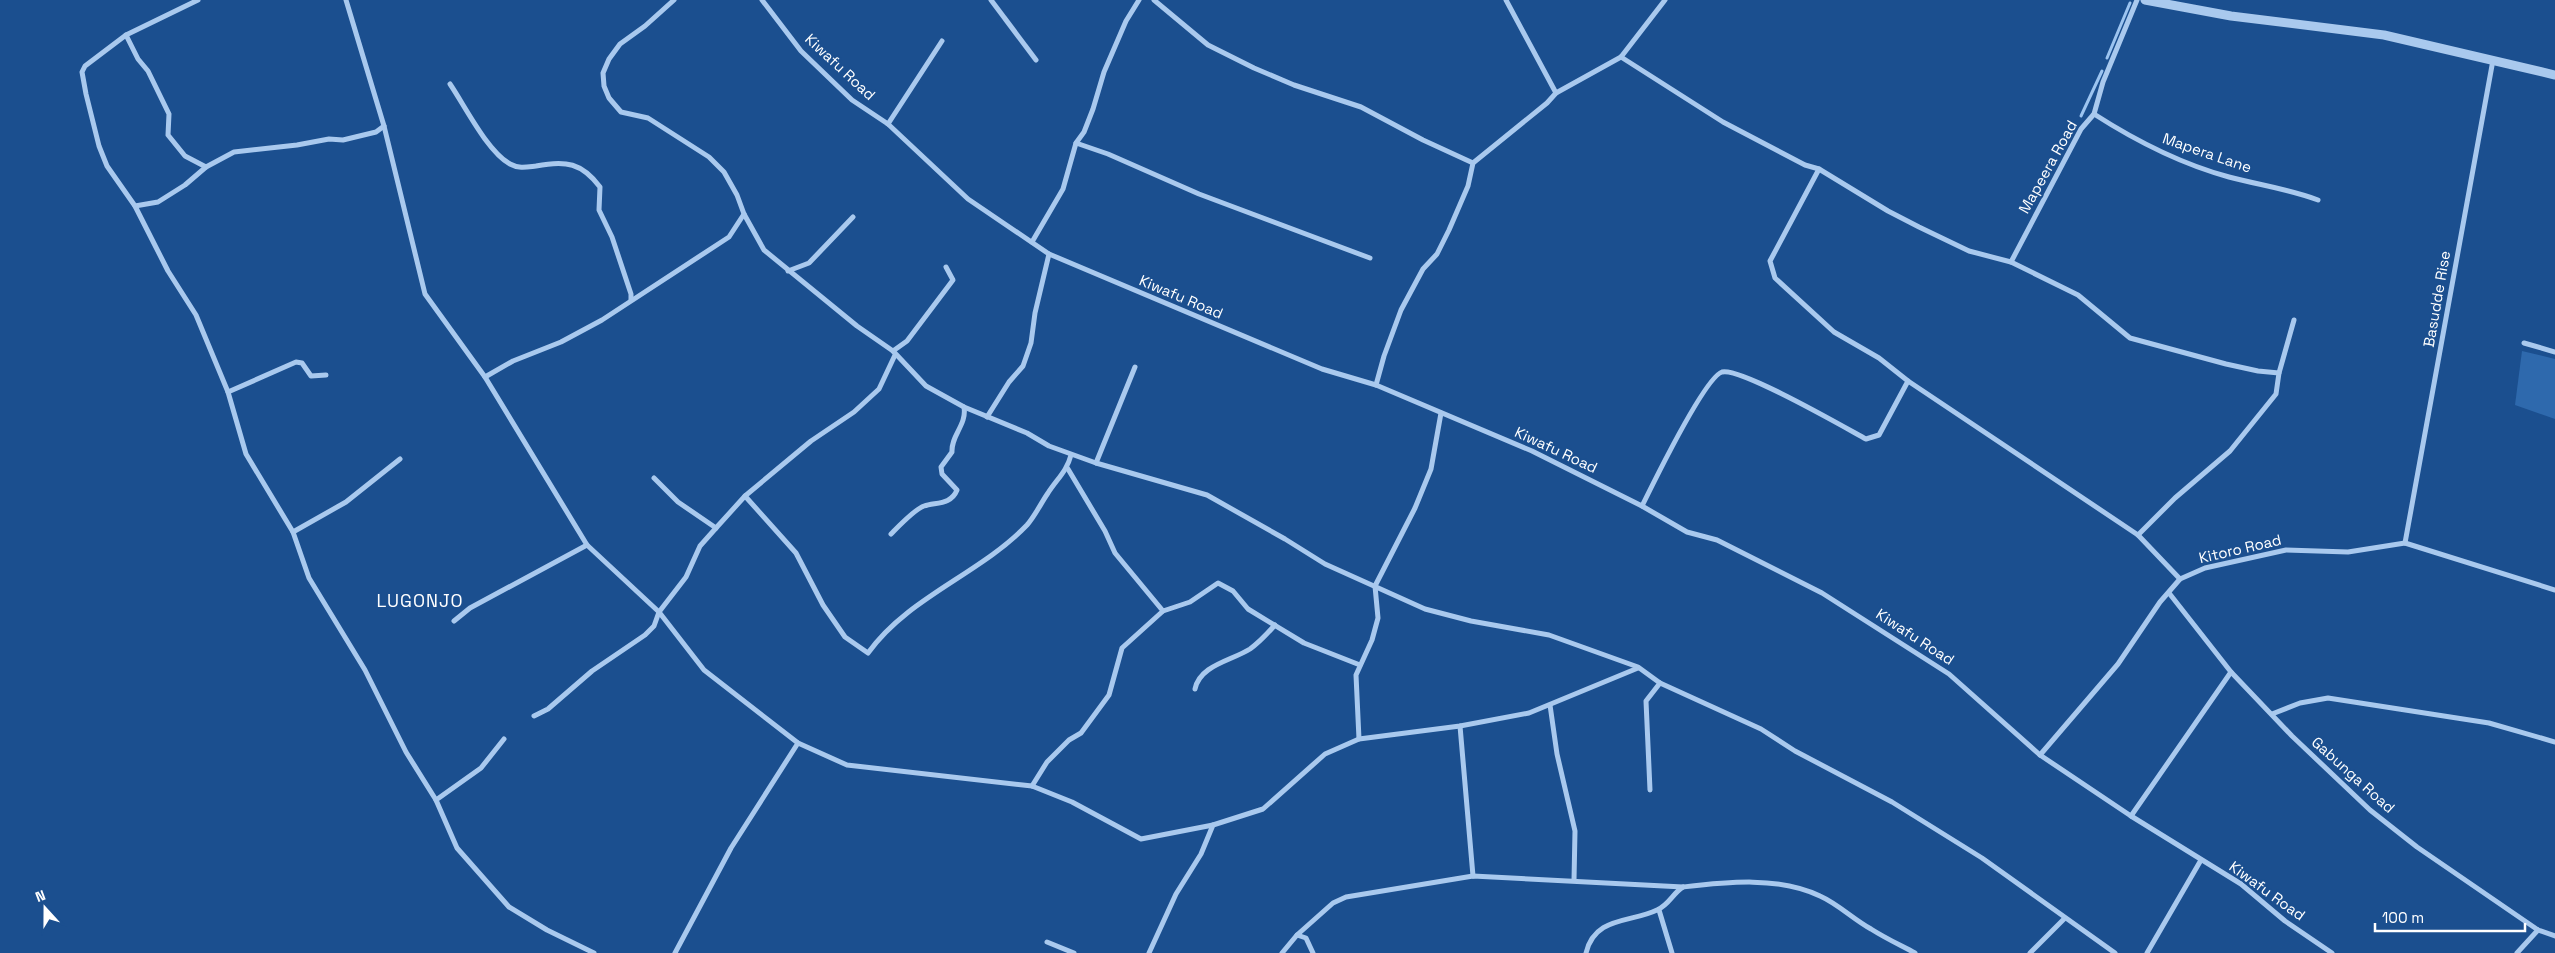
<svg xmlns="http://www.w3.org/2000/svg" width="2555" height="953" font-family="'Space Grotesk',sans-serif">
<rect width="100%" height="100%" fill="#1b4f8f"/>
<!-- green -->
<path fill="#2e69ad" d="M2522,351L2555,359V419L2515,405Z"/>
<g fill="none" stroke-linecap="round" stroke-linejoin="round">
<!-- stream -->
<g stroke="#9cc4f0" stroke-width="3">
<path d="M2107,58L2130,3"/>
<path d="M2081,116L2102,71"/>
</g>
<!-- minor -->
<g stroke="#a9c9ee" stroke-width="5">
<path d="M198,0L126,35L85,66L82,72L86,94L99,146L107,166L135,206L168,271L196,315L228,392L246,454L293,532L309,578L365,670L406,752L436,800L457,848L509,907L547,930L594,953"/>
<path d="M346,0L384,126L425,294L485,377L587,545L659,612L704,670L798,743L847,765L1032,786L1072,802L1141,839L1213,825"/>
<path d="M674,0L645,26L620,44L609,59L603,73L604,86L609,98L621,112L648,118L709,157L724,172L737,195L744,214L764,250L857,326L893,351L926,386L964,407L1027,433L1049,446L1096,463L1207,495L1285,539L1325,564L1425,609L1471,621L1549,635L1638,667L1660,683L1761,729L1795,751L1892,802L1982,858L2115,953"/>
<path d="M762,0L801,51L852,100L888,124L968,199L1049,254L1322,369L1376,385L1532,451L1642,506L1687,532L1717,540L1822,593L1949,674L2040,755L2131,816L2241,884L2285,921L2332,953"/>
<path d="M991,0L1036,60"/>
<path d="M1154,0L1208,45L1254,68L1294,85L1361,107L1423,140L1473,163"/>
<path d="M1506,0L1556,93"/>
<path d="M126,35L138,59L148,71L169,114L168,135L185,156L206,167"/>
<path d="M1621,57L1723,122L1805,165L1819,169L1888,211L1919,227L1969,251L2011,262L2078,295L2130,338L2226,364L2258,371L2279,373"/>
<path d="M450,84C465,106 487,151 510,164C519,169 527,167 536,166C566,160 582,163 600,187L599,210L612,237L631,294V300"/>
<path d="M2094,114C2136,141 2181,164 2229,177C2259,185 2289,189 2318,200"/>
<path d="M888,124L942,41"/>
<path d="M1076,143L1108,154L1199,194L1370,258"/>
<path d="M1819,169L1770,261L1775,278L1834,332L1879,358L1908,381L2138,535L2180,579"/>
<path d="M135,206L158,202L185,185L206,167L234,152L297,145L329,139L343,140L376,132L384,126"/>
<path d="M1032,242L1063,189L1076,143L1084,132L1093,109L1104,72L1126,21L1139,0"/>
<path d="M2011,262L2081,129L2094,114L2103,82L2137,0"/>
<path d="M788,271L809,263L853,217"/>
<path d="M2524,343L2555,352"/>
<path d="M893,351L907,341L953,280L946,267"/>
<path d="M485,377L513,361L561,342L602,320L729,237L744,214"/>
<path d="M1376,385L1384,356L1401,310L1423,269L1437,254L1449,230L1468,186L1473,163L1547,103L1556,93L1621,57L1665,0"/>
<path d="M228,392L296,362L302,363L311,376L326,375"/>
<path d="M987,417L1009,382L1023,366L1031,343L1035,313L1049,254"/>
<path d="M1096,463L1135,367"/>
<path d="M654,478L678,502L716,528"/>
<path d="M745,496L796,553L823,605L845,637L868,653C908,597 980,574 1027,525C1035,516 1041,503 1048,493C1057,479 1067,471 1071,455"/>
<path d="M1642,506C1653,484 1704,378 1722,372C1740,367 1844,427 1866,439L1879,435L1908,381"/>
<path d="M293,532L346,502L400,459"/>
<path d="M891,534C898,527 915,509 924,506C936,502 951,505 957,490L942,474L941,467L952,452C951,435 967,425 964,407"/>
<path d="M2138,535L2175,498L2230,451L2276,394L2279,373L2294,320"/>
<path d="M2405,543L2493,60"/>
<path d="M2169,593L2231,672L2292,736L2370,810L2417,847L2538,930L2555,936"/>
<path d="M1163,611L1190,602L1218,583L1233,591L1248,609L1304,643L1360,665"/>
<path d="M454,621L470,608L587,545"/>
<path d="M1195,689C1200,665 1231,661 1250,649C1260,642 1267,634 1275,625"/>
<path d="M1550,705L1557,754L1575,831L1574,880"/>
<path d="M2272,714L2300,703L2328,698L2489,723L2555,742"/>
<path d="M534,716L548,709L592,671L645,635L654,626L659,612L686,577L700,546L716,528L745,496L811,441L854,412L879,389L895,355"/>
<path d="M1460,726L1473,876"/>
<path d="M1359,739L1356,675L1372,640L1378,618L1375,586L1415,508L1431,469L1441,413"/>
<path d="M2040,755L2118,664L2160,602L2180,579L2205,568L2286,550L2348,552L2405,543L2555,590"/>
<path d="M1032,786L1047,762L1069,740L1081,733L1109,695L1122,648L1163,611L1115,553L1105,531L1068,469"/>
<path d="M1650,790L1646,701L1660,683"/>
<path d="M436,800L481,768L504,739"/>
<path d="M2131,816L2231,672"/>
<path d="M1659,910L1672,953"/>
<path d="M1297,935L1306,938L1313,953"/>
<path d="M1047,942L1074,953"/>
<path d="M675,953L731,848L798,743"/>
<path d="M1149,953L1176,894L1201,854L1213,825L1263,809L1325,754L1359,739L1460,726L1529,713L1638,668"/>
<path d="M1282,953L1297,935L1333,903L1346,897L1473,876L1683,887C1727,882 1778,876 1820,896C1838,904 1853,919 1871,929C1885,938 1900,945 1915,953"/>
<path d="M1586,953C1595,916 1630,923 1657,910C1669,905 1673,893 1683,887"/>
<path d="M2030,953L2064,919"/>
<path d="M2147,953L2201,860"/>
<path d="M2517,953L2538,930"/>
</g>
<!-- tertiary -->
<path stroke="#a9c9ee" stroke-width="9" d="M2145,0L2231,16L2384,35L2555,75"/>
</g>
<g text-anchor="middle" stroke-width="4" stroke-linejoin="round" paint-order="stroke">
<!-- street labels -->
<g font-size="15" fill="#fff" stroke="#1b4f8f">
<text transform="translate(840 67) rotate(43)" y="5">Kiwafu Road</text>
<text transform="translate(2207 153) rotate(19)" y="5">Mapera Lane</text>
<text transform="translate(2048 167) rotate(-61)" y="5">Mapeera Road</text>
<text transform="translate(1181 297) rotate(23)" y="5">Kiwafu Road</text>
<text transform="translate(2437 299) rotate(-80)" y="5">Basudde Rise</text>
<text transform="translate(1556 450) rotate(25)" y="5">Kiwafu Road</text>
<text transform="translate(2240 549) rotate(-13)" y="5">Kitoro Road</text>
<text transform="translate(1915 637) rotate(33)" y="5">Kiwafu Road</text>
<text transform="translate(2353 775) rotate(42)" y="5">Gabunga Road</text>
<text transform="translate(2267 891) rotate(36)" y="5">Kiwafu Road</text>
</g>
<!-- quarter labels -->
<g font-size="18" letter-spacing="1" fill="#fff" stroke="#1b4f8f">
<text x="420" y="607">LUGONJO</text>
</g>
</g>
<!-- north arrow -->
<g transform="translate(45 908) rotate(339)" stroke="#1b4f8f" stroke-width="4" paint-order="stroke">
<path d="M0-4L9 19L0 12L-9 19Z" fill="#ffffff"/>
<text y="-8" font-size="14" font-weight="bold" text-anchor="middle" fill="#ffffff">N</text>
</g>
<!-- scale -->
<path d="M2375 923v8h150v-8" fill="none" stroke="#ffffff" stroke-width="2.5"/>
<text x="2382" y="923" font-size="15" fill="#ffffff" stroke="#1b4f8f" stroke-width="4" paint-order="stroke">100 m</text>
</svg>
